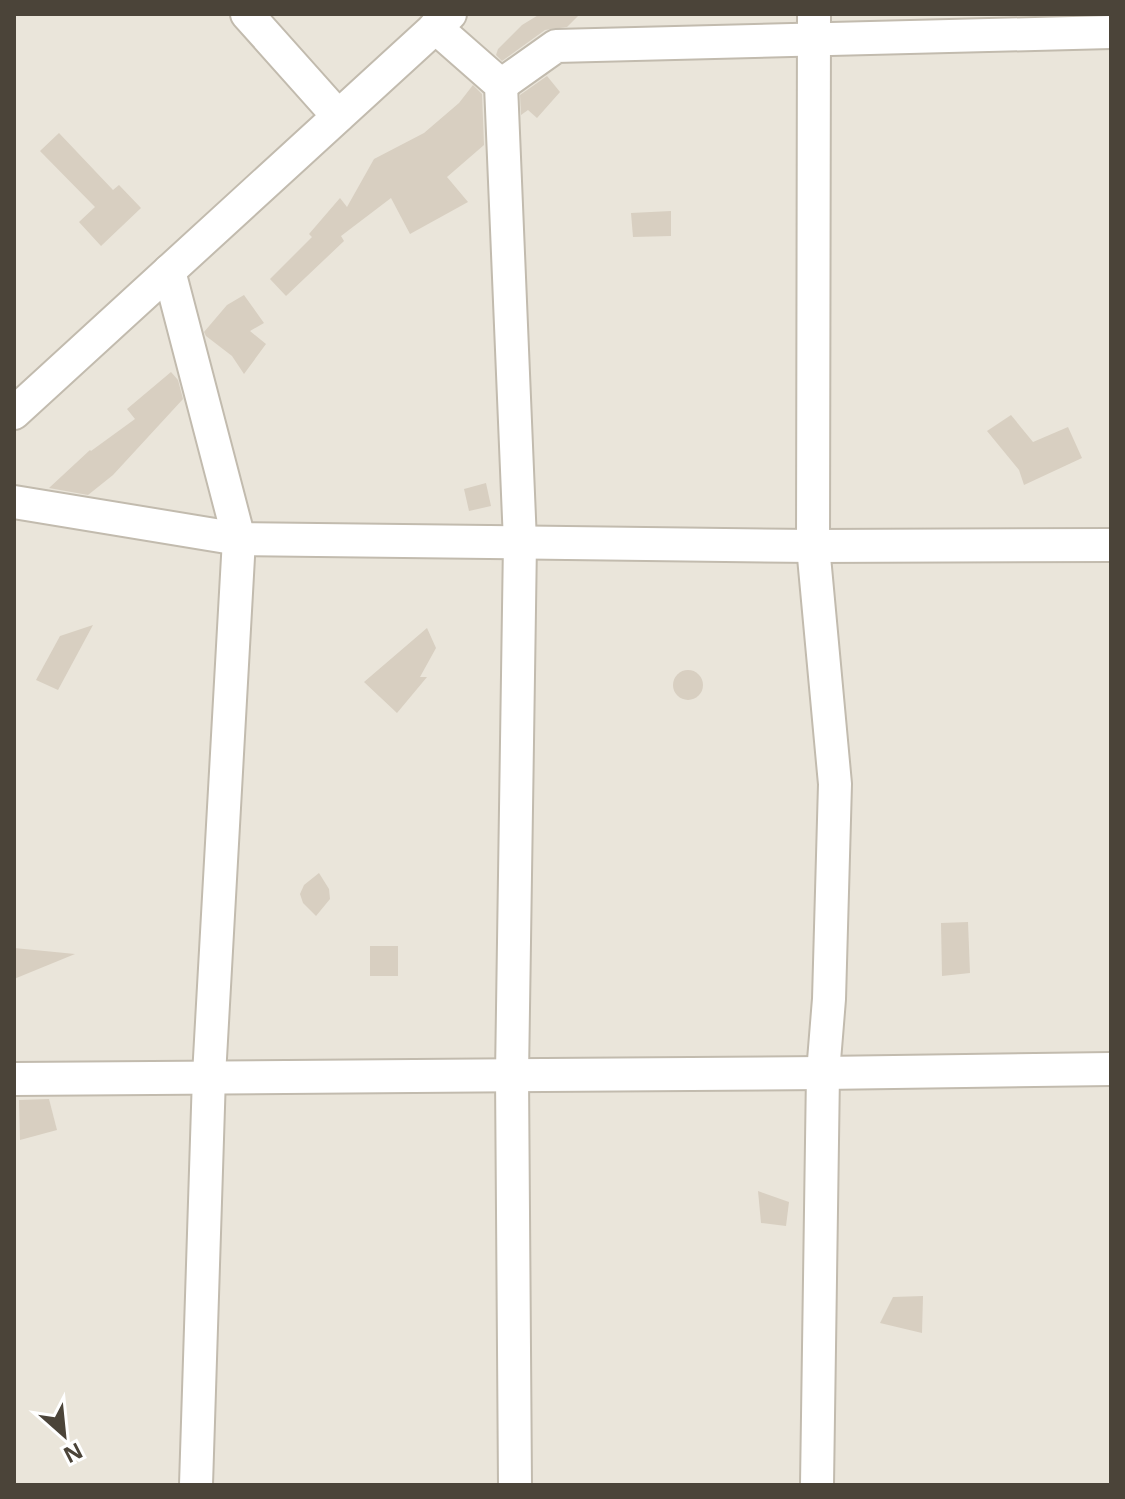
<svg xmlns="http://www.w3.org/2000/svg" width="1125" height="1499" font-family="'Noto Sans',sans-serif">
<rect width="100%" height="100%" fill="#f6f3ec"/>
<!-- residential -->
<rect fill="#eae5da" x="14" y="14" width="1097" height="1471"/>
<!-- building -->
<g fill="#d8cfc1">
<path d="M540,14H580L567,27L545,30L502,61L496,55L498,49L522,25Z"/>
<path d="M547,76L560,92L537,118L528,110L521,115L520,95Z"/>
<path d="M473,85L482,94L484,145L447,177L468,202L410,234L391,198L341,236L344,241L286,296L270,279L312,237L309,234L340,198L347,207L374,159L424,133L459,103Z"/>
<path d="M59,133L113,190L119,185L141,208L101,246L79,222L95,207L40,151Z"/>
<path d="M671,211V236L633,237L631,213Z"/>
<path d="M244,295L264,323L250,331L266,344L244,374L232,356L206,336L204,332L227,305Z"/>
<path d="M171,372L178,380L183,399L113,475L88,495L49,488L90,450L91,451L135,419L127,409Z"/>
<path d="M1011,415L1033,442L1068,427L1082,458L1024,485L1019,470L987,431Z"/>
<path d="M486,483L491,506L469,511L464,489Z"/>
<path d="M93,625L58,690L36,680L60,636Z"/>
<path d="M427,628L436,648L420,677H427L397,713L364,682Z"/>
<circle cx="688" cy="685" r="15"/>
<path d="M319,873L329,889L330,899L316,916L303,903L300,894L304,885Z"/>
<path d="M968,922L970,973L942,976L941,923Z"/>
<rect x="370" y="946" width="28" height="30"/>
<path d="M14,948L75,954L14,979Z"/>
<path d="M49,1099L57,1130L20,1140L19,1100Z"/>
<path d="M758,1191L789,1202L786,1226L761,1223Z"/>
<path d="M923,1296L922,1333L880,1323L893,1297Z"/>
</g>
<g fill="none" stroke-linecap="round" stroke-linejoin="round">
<defs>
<g id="minor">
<path d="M247,14L338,116"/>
<path d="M814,14L813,546L835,784L829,999L823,1073L817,1485"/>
<path d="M435,27L501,85L520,542L512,1075L515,1485"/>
<path d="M501,85L556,46L1111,32"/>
<path d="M169,271L239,539L209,1076L196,1485"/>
<path d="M14,413L450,14"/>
<path d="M14,502L239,539L813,546L1111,545"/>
<path d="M14,1079L823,1073L1111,1069"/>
</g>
</defs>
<!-- minor casing -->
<use href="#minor" stroke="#c2bbae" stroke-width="36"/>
<!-- minor -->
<use href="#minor" stroke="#fff" stroke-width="32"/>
</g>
<!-- border -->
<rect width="1125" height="1499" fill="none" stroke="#4b4439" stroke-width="32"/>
<!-- north arrow -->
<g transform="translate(64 1435) rotate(153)" stroke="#ffffff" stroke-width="6" paint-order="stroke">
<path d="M0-6L14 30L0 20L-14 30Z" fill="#4b4439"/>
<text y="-12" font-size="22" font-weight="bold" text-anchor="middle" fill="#4b4439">N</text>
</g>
</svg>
